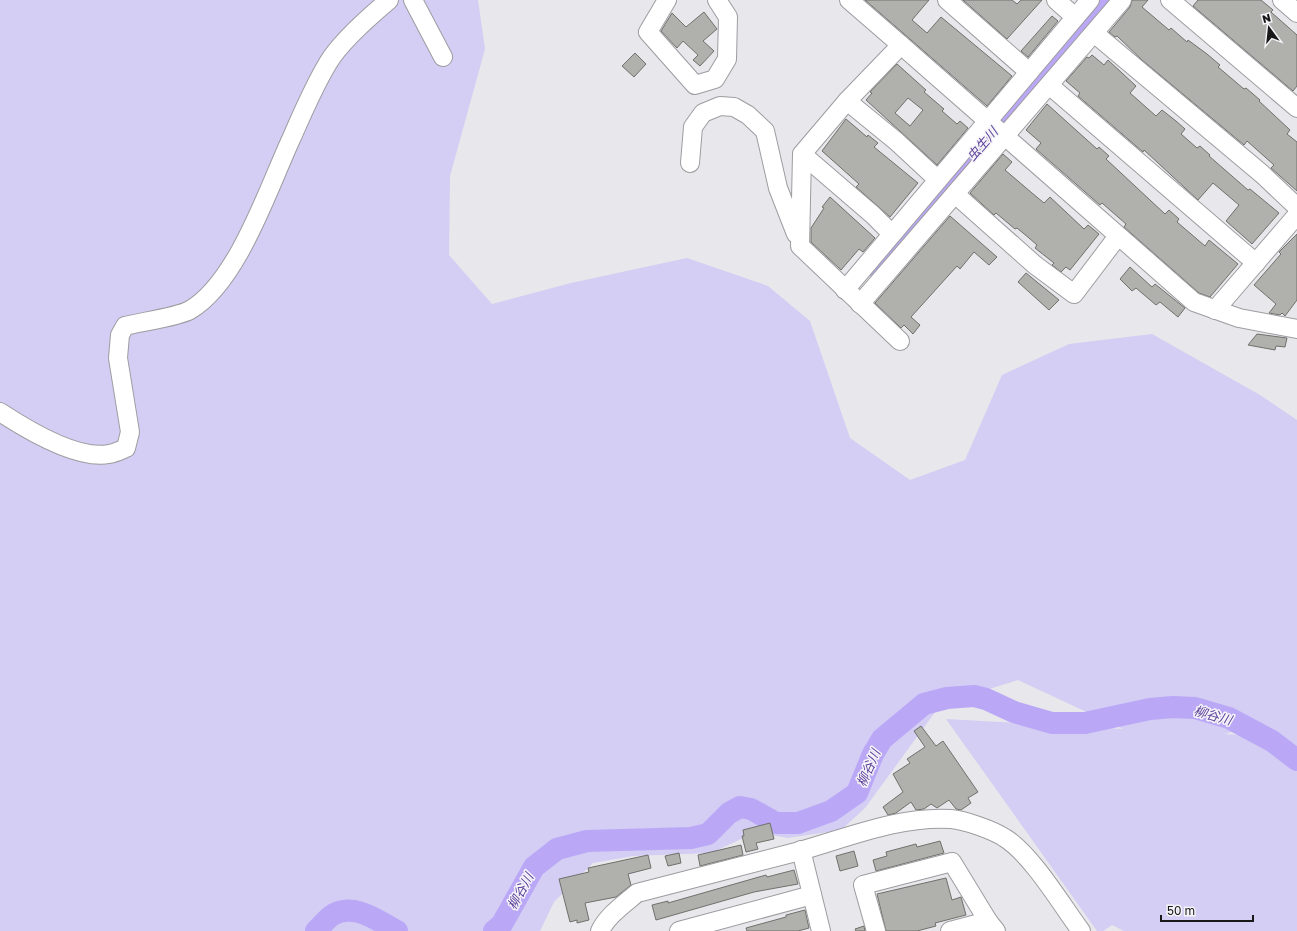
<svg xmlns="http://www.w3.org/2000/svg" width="1297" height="931" font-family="'Golos Text','Noto Sans JP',sans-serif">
<rect width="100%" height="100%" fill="#e8e7eb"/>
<!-- green -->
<path fill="#d4cdf4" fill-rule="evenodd" d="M0,0H478L485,49L450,176L449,255L492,304L571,283L687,258L768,286L810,321L850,438L910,480L965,460L1002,375L1069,344L1152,334L1260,395L1297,420V931H1124L1112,925L1103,931H1097L946,719L1123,729L1018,680L941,704L865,808L841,830L788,838L756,832L711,853L633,856L593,863L554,902L540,931H0ZM1242,729L1255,736L1225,734Z"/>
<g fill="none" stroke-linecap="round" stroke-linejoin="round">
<!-- river -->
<g stroke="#baa8f7" stroke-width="22">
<path d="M876,267L1106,0"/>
<path d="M316,931C321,926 326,920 331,916C353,901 378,921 397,931"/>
<path d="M494,931L502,924L534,867L557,849L587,841L691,838L708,834L729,813L740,807L751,809L776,823H798L831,811L857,793L873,754L882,739L924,704L947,698L974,696L986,699L1014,712L1052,723H1085L1150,709L1173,707L1195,708L1229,718L1272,741L1297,760"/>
</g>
</g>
<!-- building -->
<g fill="#b0b0ac" stroke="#70706c" fill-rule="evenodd">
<path d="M865,0H929L912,20L927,33L941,17L1012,76L987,106Z"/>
<path d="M963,0H1012L1017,4L1021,0H1042L1007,39Z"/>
<path d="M1132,0H1148L1142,7L1169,30L1171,28L1187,42L1188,40L1207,54L1220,65L1218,67L1244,89L1246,88L1260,100L1259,101L1290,130L1287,134L1297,142V191L1271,168L1274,165L1247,141L1244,145L1142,60L1117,36L1115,37L1109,32L1130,7Z"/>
<path d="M1198,0H1261L1273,10L1271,12L1297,35V86L1293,91L1193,6Z"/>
<path d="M704,12L717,29L703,41L714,51L700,66L693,60L698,55L683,41L677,48L661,31L672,13L686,27Z"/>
<path d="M1052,16L1058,21L1028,57L1021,51Z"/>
<path d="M635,53L646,64L634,77L622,66Z"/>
<path d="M1092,55L1104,65L1108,60L1136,86L1130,93L1156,116L1162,110L1176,121L1185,129L1181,134L1197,148L1200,146L1210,155L1209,156L1248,190L1250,189L1279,213L1252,244L1226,221L1239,205L1213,183L1198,200L1144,150L1143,152L1078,96L1080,93L1066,81L1087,57L1089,58Z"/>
<path d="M897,64L926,90L924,92L944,109L942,111L957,124L960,121L968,128L937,165L866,100L872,93L870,92ZM908,98L923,110L910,126L895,113Z"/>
<path d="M1047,104L1097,149L1099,147L1109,156L1106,159L1165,214L1169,210L1179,219L1177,222L1205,246L1209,240L1238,264L1210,297L1199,293L1124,227L1126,224L1102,203L1100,205L1036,149L1041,143L1026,130Z"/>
<path d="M846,119L867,137L868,135L878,143L874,147L918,183L890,217L856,187L859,184L822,151Z"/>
<path d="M1003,154L1012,162L1005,170L1032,193L1044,203L1050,197L1084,229L1088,225L1099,234L1070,270L1066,267L1061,272L1052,265L1054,263L1035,248L1037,245L1029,238L1017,228L1015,229L996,213L994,215L970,193Z"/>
<path d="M830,197L875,238L863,252L859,249L841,270L811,242V228L824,208L822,207Z"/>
<path d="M950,216L997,257L989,265L974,252L960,269L957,266L911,317L920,325L913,334L904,325L901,328L875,303Z"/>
<path d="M1297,234V300L1285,316L1282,313L1280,315L1269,313L1276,304L1254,285L1281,254L1279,252Z"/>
<path d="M1130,267L1152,287L1155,284L1185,308L1178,317L1160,302L1156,305L1136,288L1132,291L1120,279Z"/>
<path d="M1026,273L1059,300L1049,310L1018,282Z"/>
<path d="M1257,334L1287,338L1285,347L1276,346L1275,350L1248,345Z"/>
<path d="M921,726L936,746L943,741L978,792L968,798L971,803L961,810L956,809L949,800L937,808L931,804L924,809L916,810L911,802L896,813L888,815L883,807L903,792L893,774L910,763L907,759L925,747L914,731Z"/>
<path d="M770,823L774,839L756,843L758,849L746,852L742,836H744L743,830Z"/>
<path d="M940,841L944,853L876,871L873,860L887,856L886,852L916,844L917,847Z"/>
<path d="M741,845L743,855L700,866L698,855Z"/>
<path d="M854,851L858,866L840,871L836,856Z"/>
<path d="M679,853L681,863L668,866L665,856Z"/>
<path d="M648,855L651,868L628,874L631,885L616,897L585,903L589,920L577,923V920L570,922L559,879L589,872L588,868Z"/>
<path d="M794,870L798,884L754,892L656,920L652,905L668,901V903L766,875L767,877Z"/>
<path d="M946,878L952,900L961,897L966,915L935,923L936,926L917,931H886L877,894Z"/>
<path d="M805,910L809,928L798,931H747L746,928L786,917V915Z"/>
<path d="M864,926L865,931H856L855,929Z"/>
</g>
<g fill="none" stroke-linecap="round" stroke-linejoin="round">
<defs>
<g id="minor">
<path d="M413,0L443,57"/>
<path d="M667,0L648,32L695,85L715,79L727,59L728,17L717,0"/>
<path d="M849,0L901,45L847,101L802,154L800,246L900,341"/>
<path d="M947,0L1029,72"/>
<path d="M1056,0L1075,17"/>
<path d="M1170,0L1297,108"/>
<path d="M1282,0L1297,13"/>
<path d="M1094,33L1262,174L1297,207"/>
<path d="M901,45L1194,302L1239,318L1297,329"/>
<path d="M1049,85L1256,263"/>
<path d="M847,101L896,141L938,180"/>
<path d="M802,154L873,215L892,234"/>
<path d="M690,163L693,127L703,113L720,106L734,107L748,115L765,131L778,188L796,234"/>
<path d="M955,194L1035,265L1074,294L1118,236"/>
<path d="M845,290L1090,0"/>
<path d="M860,304L1122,0"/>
<path d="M1215,310L1297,215"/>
<path d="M0,412C26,429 77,460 109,454C115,453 121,450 126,448L130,432L118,358L120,335L125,326C140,322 178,317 190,310C238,282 269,186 292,137C303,112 314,86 328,63C340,42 370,16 389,0"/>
<path d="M801,850L821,931"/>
<path d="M600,931C607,916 624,904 637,893C691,879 746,865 800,851C849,837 899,816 951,819C964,820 993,830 1005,838C1032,855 1061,904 1081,931"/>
<path d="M679,931L812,895"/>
<path d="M876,931L863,885L952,862L988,921L996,931"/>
<path d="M950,931L988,921"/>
</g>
</defs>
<!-- minor casing -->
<use href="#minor" stroke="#9d9ca0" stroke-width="20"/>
<!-- minor -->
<use href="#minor" stroke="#fff" stroke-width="18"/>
</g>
<g text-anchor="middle" stroke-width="3" stroke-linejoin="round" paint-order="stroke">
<!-- water labels -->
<g font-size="13" font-style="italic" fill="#5d419c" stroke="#f5f4f8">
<text transform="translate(982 144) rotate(-49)" y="5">虫生川</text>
<text transform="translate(1213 715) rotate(16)" y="5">柳谷川</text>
<text transform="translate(868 768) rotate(-66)" y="5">柳谷川</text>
<text transform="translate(520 891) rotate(-61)" y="5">柳谷川</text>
</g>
</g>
<!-- north arrow -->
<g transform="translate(1269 28) rotate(345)" stroke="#f5f4f8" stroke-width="3" paint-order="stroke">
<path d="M0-3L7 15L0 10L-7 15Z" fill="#181819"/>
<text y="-6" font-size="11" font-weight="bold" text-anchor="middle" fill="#181819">N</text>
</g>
<!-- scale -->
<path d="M1161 915v6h92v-6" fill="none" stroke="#181819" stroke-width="2"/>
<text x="1167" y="915" font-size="12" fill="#181819" stroke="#f5f4f8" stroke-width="3" paint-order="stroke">50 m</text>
</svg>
